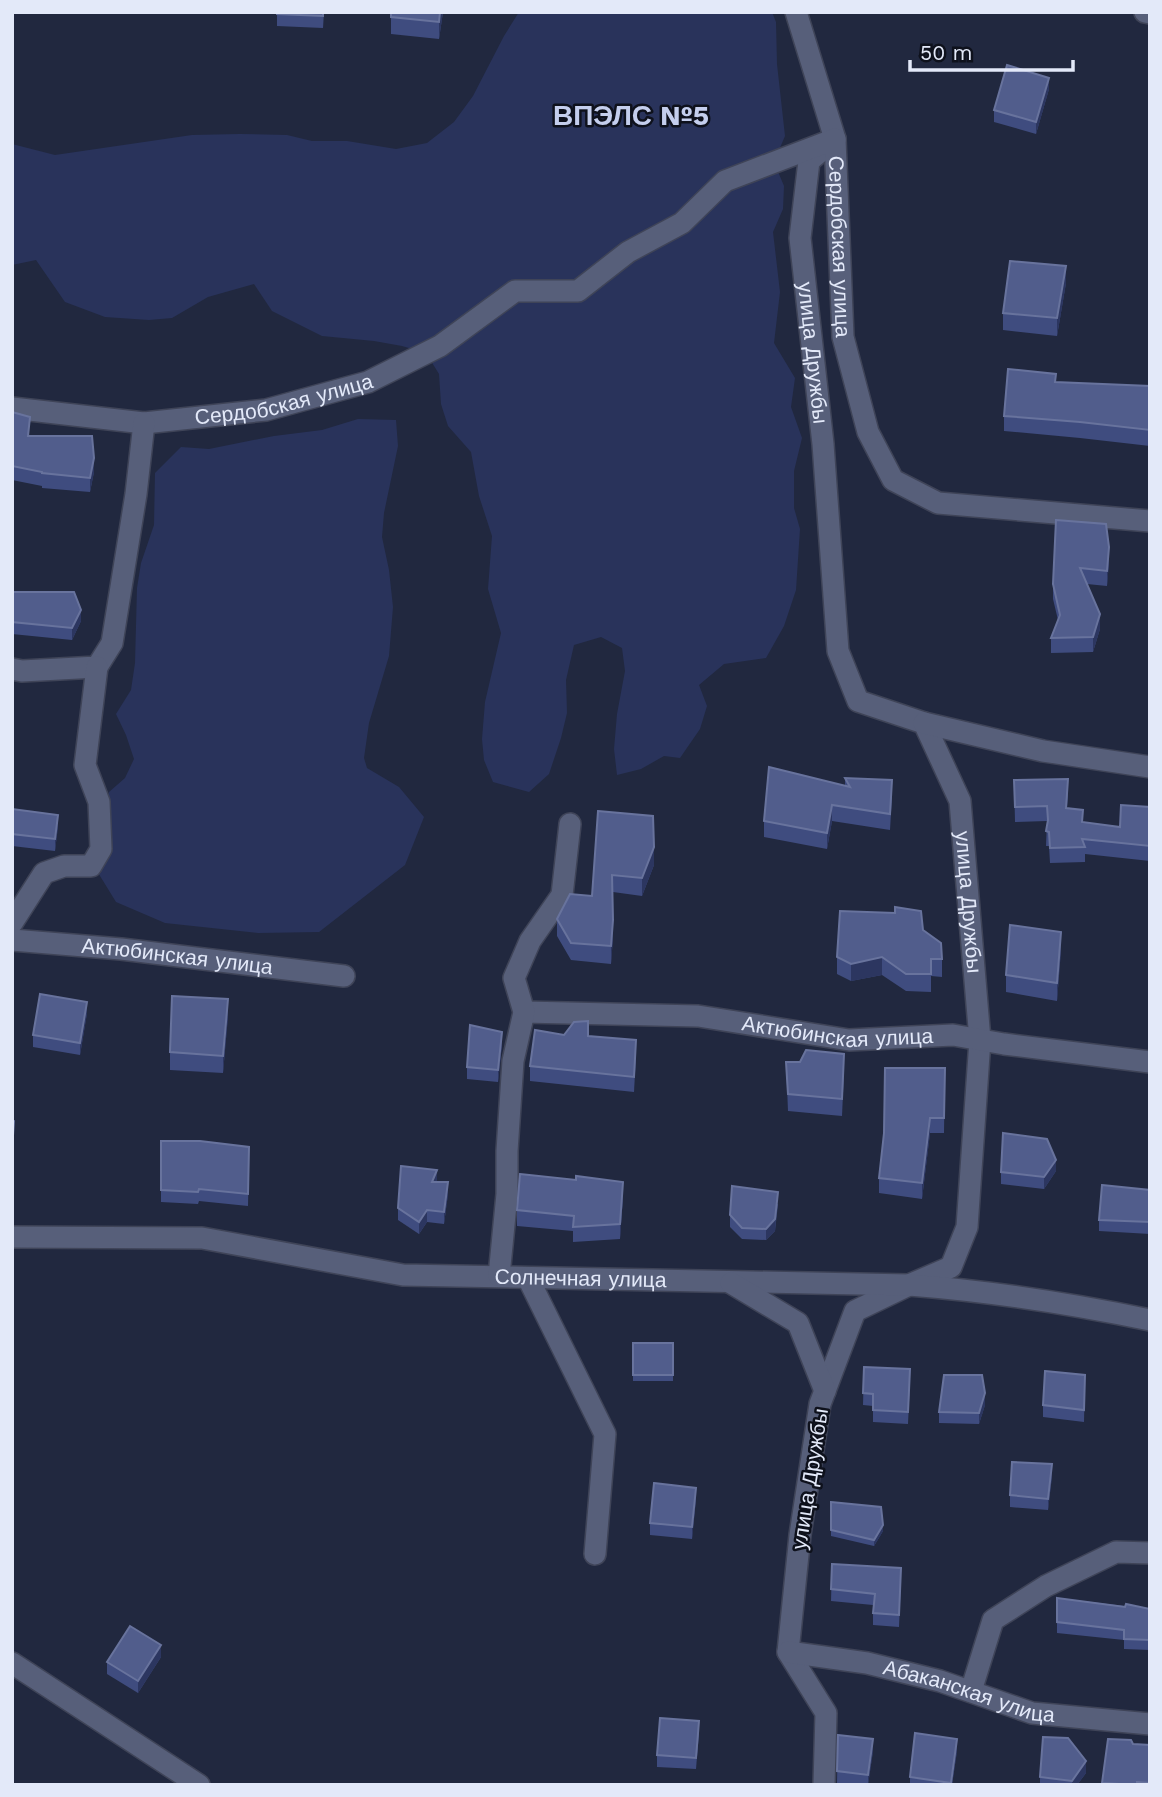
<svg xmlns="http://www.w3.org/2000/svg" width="1162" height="1797" font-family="'Work Sans',sans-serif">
<rect width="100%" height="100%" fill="#21283f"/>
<!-- green -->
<g fill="#29335b">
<path d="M519,12H772L776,22L777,64L785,136L774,162L784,186L783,209L773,232L780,292L774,343L795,378L791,407L802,438L794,471V508L800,529L796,590L784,626L766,658L724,664L699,685L707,706L700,729L680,758L664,756L641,769L617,775L614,749L617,714L625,671L622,648L601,637L574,645L566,680L567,713L561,738L549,774L529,792L493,782L484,760L482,739L485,702L501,633L488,589L492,536L479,496L471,452L448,426L441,404L439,374L426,353L402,346L374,341L322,336L272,311L254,284L208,297L172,318L149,320L105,317L65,302L36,260L12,265V144L55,155L192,135L240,134L287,135L312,141H347L396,149L427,143L454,122L473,96L504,36Z"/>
<path d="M358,419L396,420L398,446L384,513L382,537L389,570L393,607L389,656L369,723L364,758L367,768L399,787L424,817L405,865L319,932L258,933L165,923L116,902L89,858L109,792L125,778L134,759L126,735L116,714L131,690L135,663L137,588L141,563L154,525L155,473L181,447L209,449L274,436L322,430Z"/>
</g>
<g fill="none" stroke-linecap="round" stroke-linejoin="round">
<defs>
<g id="minor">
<path id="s1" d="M796,12L835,139L809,161L800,238L823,444L838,651L858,701L924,723L960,801L980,1040L967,1227L951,1267L909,1285L855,1311L820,1404L800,1535L788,1652L826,1713L824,1785"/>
<path d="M1145,12L1150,13"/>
<path id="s2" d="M12,408L144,423L266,410L368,382L440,346L515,291H578L628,252L682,223L725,181L835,139L843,337L868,432L893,480L938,503L1150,521"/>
<path d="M12,669L22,671L97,667L112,643L136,494L144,423"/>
<path d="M924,723L1043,751L1150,767"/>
<path d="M12,923L44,873L64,866H91L101,849L99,802L85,765L97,667"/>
<path id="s3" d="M12,940L121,949L344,976"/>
<path id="s4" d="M524,1012L698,1016L849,1040L953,1035L1004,1044L1150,1062"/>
<path id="s5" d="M12,1237L202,1238L403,1275L909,1285C988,1291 1072,1304 1150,1320"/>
<path d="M499,1276L507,1194V1151L513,1061L524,1012L514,978L530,941L562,895L570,824"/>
<path d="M528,1278L605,1434L595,1554"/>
<path d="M731,1283L798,1323L825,1391"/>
<path id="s6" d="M788,1652L867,1663L940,1681L1032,1713L1150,1724"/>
<path d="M12,1663L199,1785"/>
<path d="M971,1691L993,1620L1046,1586L1116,1552L1150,1553"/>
</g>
</defs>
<!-- minor casing -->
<use href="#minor" stroke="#3f4458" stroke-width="24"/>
<!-- minor -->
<use href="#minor" stroke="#575f7a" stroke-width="21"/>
</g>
<!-- wall -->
<g fill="#3f4c7f">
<path d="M277,12H324L323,28L277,26Z"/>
<path d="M391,12H443L439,39L391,34Z"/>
<path d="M1049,89L1036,134L994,122V110Z"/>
<path d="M1066,283L1057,336L1003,330V313Z"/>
<path d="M1056,382L1150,386V446L1080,438L1004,431V416Z"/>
<path d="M12,412L29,436L94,472L90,492L42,488V486L12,480Z"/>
<path d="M1109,547V562L1107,586L1087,584L1100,629L1093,652L1051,653V638L1058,620L1053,599V584Z"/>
<path d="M12,592L81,621L72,640L12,634Z"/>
<path d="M845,778L892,796L890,830L832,821L827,849L764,837V821L845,786Z"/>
<path d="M1014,780L1068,794L1067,808L1083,823L1120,827L1150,807V861L1085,854V862L1050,863L1049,846H1046L1047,821L1015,822Z"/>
<path d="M12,809L58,826L55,851L12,846Z"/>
<path d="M598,811L654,865L642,896L613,892V937L611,964L571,960L557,936V919L592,896Z"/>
<path d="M923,930L942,959V977L931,976V992L906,991L882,975L851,981L837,974V957Z"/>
<path d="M1061,950L1057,1001L1006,992V975Z"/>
<path d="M87,1013L80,1055L33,1047V1035Z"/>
<path d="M228,1016L223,1073L170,1070V1052Z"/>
<path d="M564,1035L588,1036L636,1055L634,1092L530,1081V1066Z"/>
<path d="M502,1044L498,1082L467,1079V1067Z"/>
<path d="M786,1062L844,1071L842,1116L788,1111Z"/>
<path d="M945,1068L944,1133H930L922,1199L879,1193V1178Z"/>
<path d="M161,1141L249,1158L248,1206L199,1201L198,1204L161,1202Z"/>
<path d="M1056,1171L1044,1189L1001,1184V1172Z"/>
<path d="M437,1182L448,1194L444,1224L427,1222L419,1234L398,1220V1208Z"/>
<path d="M1150,1190V1234L1099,1231V1220Z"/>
<path d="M623,1197L620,1239L573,1242V1231L517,1226V1210Z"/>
<path d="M778,1204L775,1231L766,1240L742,1239L730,1227V1215Z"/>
<rect x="633" y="1343" width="40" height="38"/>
<path d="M864,1367L910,1381L908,1424L873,1422V1406L863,1405Z"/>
<path d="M1085,1375L1084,1422L1043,1417V1405Z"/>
<path d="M985,1405L979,1424L939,1423V1412Z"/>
<path d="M1052,1476L1048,1510L1010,1507V1495Z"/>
<path d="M696,1499L692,1539L650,1535V1523Z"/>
<path d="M831,1502L883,1531L874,1546L831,1536Z"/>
<path d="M832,1564L901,1579L899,1627L873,1625V1605L831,1601Z"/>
<path d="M1057,1598L1150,1609V1650L1124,1649V1640L1057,1633Z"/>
<path d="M161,1657L138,1693L107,1674V1662Z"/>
<path d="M699,1733L696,1769L657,1767V1755Z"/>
<path d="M838,1735L873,1751L868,1785H853L837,1783Z"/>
<path d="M1108,1739L1133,1744L1150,1745V1785H1102Z"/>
<path d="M957,1751L952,1785H910V1777Z"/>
<path d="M1086,1773L1077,1785H1040V1777Z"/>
</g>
<!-- shaded-wall -->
<g fill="#2c3660">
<path d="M440,12H443L439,39V22Z"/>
<path d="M1049,78V89L1036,134V122Z"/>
<path d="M1066,266V283L1057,336V318Z"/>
<path d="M94,458V472L90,492V478Z"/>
<path d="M1109,547V562L1107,586V571Z"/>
<path d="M81,610V621L72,640V628Z"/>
<path d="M1100,614V629L1093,652V637Z"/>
<path d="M832,805V821L827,849V833Z"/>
<path d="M58,815V826L55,851V839Z"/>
<path d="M654,847V865L642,896V878Z"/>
<path d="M613,920V937L611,964V946Z"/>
<path d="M1061,932V950L1057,1001V983Z"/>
<path d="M882,957V975L851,981V964Z"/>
<path d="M228,999V1016L223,1073V1056Z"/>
<path d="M87,1002V1013L80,1055V1043Z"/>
<path d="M502,1032V1044L498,1082V1070Z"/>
<path d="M930,1118V1133L922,1199V1183Z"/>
<path d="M14,1121V1138L12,1168V1150Z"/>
<path d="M1056,1160V1171L1044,1189V1177Z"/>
<path d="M437,1170V1182H432Z"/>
<path d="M448,1182V1194L444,1224V1212Z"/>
<path d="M623,1182V1197L620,1239V1224Z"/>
<path d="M778,1192L775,1231L766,1240V1229Z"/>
<path d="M427,1210V1222L419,1234V1222Z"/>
<path d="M985,1393V1405L979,1424V1413Z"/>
<path d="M1052,1464V1476L1048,1510V1499Z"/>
<path d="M696,1488V1499L692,1539V1527Z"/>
<path d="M883,1525V1531L874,1546V1540Z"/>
<path d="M161,1645V1657L138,1693V1681Z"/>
<path d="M873,1739V1751L868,1785V1775Z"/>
<path d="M957,1739V1751L952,1785H951Z"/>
<path d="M1086,1761V1773L1077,1785H1072V1781Z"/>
</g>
<!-- building -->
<g fill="#515d8c" stroke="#68739d" stroke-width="2">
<path d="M277,12H323V16L277,14Z"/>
<path d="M391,12H440L439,22L391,17Z"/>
<path d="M1007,65L1049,78L1036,122L994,110Z"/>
<path d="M1010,261L1066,266L1057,318L1003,313Z"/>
<path d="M1008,369L1056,374L1055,382L1150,386V430L1080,422L1004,416Z"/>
<path d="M12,412L30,417L28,436H92L94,458L90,478L42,473V472L12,466Z"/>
<path d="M1056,520L1106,524L1109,547L1107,571L1080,568L1100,614L1093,637L1051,638L1060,615L1053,584Z"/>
<path d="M12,592H74L81,610L72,628L12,622Z"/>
<path d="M769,767L850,787L845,778L892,780L890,814L832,805L827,833L764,821Z"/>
<path d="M1068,779L1066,808L1083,810L1082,822L1120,827L1121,805L1150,807V846L1082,839L1085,847L1050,848L1049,832L1046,831L1048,820L1047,806L1015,807L1014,780Z"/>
<path d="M12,809L58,815L55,839L12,834Z"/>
<path d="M598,811L653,816L654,847L642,878L612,875L613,920L611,946L571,943L557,919L570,894L592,896Z"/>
<path d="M895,907L921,911L923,930L941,943L942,959H931V974H906L882,957L851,964L837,957L840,911L895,913Z"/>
<path d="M1010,925L1061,932L1057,983L1006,975Z"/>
<path d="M40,994L87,1002L80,1043L33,1035Z"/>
<path d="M172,996L228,999L223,1056L170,1052Z"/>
<path d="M588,1021V1036L636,1040L634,1077L530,1066L535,1030L564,1035L574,1022Z"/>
<path d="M470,1025L502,1032L498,1070L467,1067Z"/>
<path d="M806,1050L844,1054L842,1099L788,1094L786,1062H800Z"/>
<path d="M885,1068H945L944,1118H930L922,1183L879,1178L884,1133Z"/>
<path d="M12,1120L14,1121L12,1150Z"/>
<path d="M1003,1133L1047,1139L1056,1160L1044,1177L1001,1172Z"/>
<path d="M161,1141H200L249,1147L248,1194L199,1189L198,1192L161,1190Z"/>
<path d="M401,1166L437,1170L432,1182H448L444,1212L427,1210L419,1222L398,1208Z"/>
<path d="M520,1174L576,1180V1176L623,1182L620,1224L573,1227L574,1216L517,1210Z"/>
<path d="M1102,1185L1150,1190V1222L1099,1220Z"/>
<path d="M732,1186L778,1192L775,1219L766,1229L742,1228L730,1215Z"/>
<rect x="633" y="1343" width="40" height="32"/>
<path d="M864,1367L910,1369L908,1412L873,1410V1394L863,1393Z"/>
<path d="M1045,1371L1085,1375L1084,1410L1043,1405Z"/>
<path d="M944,1375H982L985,1393L979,1413L939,1412Z"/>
<path d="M1012,1462L1052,1464L1048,1499L1010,1495Z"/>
<path d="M654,1483L696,1488L692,1527L650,1523Z"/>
<path d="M831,1502L881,1507L883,1525L874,1540L831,1530Z"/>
<path d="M832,1564L901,1568L899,1615L873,1613L875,1594L831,1589Z"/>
<path d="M1057,1598L1125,1607L1126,1604L1150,1609V1640L1124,1639V1630L1057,1622Z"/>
<path d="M130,1626L161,1645L138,1681L107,1662Z"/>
<path d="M660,1718L699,1721L696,1758L657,1755Z"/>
<path d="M915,1733L957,1739L951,1783L910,1777Z"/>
<path d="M838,1735L873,1739L868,1775L837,1771Z"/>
<path d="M1043,1737L1068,1738L1086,1761L1072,1781L1040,1777Z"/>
<path d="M1108,1739L1131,1740L1133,1744L1150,1745V1783L1137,1782V1785L1102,1783Z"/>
</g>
<g text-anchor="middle" stroke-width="5" stroke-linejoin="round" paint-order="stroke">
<!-- street labels -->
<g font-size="21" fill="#e3e9f9" stroke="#0e111c">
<text dy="7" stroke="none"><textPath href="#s2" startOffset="1008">Сердобская улица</textPath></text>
<text dy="7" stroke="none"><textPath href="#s1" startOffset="360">улица Дружбы</textPath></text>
<text dy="7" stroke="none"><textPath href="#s2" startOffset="275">Сердобская улица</textPath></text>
<text dy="7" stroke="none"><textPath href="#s1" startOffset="970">улица Дружбы</textPath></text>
<text dy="7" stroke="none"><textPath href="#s3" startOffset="166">Актюбинская улица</textPath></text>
<text dy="7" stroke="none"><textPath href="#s4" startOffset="315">Актюбинская улица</textPath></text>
<text dy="7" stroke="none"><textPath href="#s5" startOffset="572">Солнечная улица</textPath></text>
<text transform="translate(810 1479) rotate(-81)" y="7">улица Дружбы</text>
<text dy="7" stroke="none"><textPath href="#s6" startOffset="186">Абаканская улица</textPath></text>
</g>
<!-- district labels -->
<g font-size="28" font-weight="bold" fill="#c4ceed" stroke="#0e111c">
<text x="631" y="125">ВПЭЛС №5</text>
</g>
</g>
<!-- border -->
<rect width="1162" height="1797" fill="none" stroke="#e3e9f9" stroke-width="28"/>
<!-- scale -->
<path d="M910 60v10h163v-10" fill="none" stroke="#e3e9f9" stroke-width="3.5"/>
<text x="920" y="60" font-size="21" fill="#e3e9f9" stroke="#0e111c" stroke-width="5" paint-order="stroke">50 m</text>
</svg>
